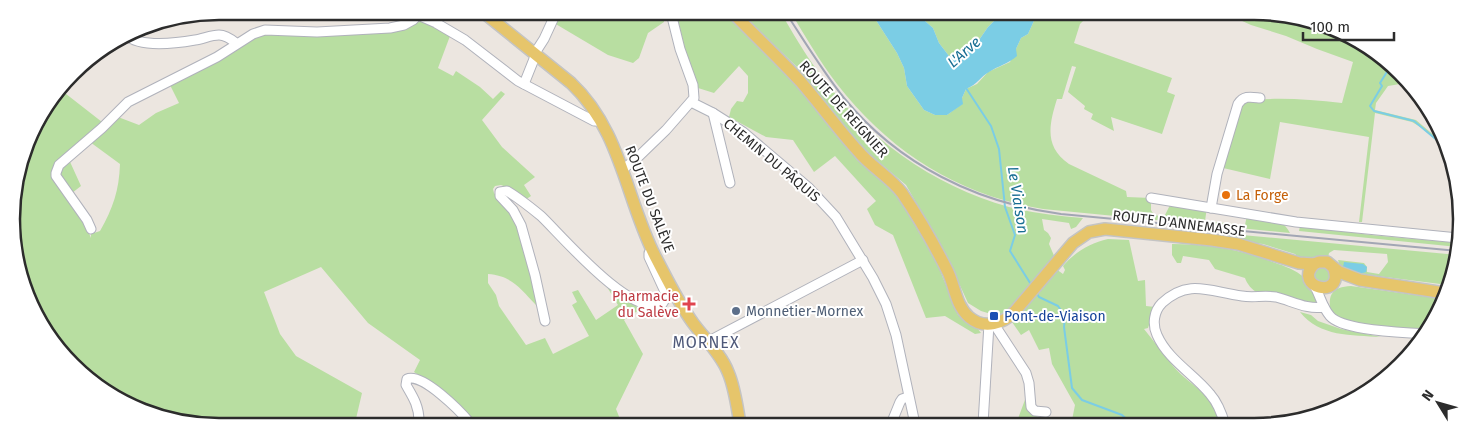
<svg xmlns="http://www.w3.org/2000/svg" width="1473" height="438" font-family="'Fira Sans',sans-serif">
<rect width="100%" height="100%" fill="#ece6e0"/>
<!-- green -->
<g fill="#b8dea1">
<path d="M560,13H586L591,15L592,13H664V22L648,33L639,58L633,63L608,55L554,23Z"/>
<path d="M674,13H721L731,18L776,63L821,113L857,160L886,182L896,193L937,263L958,315L978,329L981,333L975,334L945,316L926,318L893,235L875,225L867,209L876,201L835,156L814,172L793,140L766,137L729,117L731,109L737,101L743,102L748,93V76L739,66L714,93L698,88L678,32Z"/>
<path d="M741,13H781C793,33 804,53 818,71C863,136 933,186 1009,207C1033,213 1058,216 1083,218L1076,227L1071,229L1069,223L1042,219L1044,230L1048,233L1051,238L1049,244L1055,258L1012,310L1005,314H991L981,311L968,303L946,255L906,185L860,146L796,66Z"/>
<path d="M791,13L872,14L897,53L904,68L907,86L924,110L935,115H947L962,104V98L966,89L977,84L988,72L1010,62L1021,38L1028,34L1037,14L1089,15L1080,24L1074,43L1172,78L1167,92L1175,95L1162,134L1111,117L1114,131L1091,119L1093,114L1084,109L1085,106L1068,92L1076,67L1072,66L1062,99H1057C1049,125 1044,146 1069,164L1126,191L1127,197L1151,198V210C1154,216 1159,217 1165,215L1170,205L1207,207L1205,221L1245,225L1247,215C1264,217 1282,216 1290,233L1043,209C958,195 890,152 837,84C820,62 806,37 791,13Z"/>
<path d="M917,14H1001L988,27L979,40L953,56H949L939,43L933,28Z"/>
<path d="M1229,15H1295L1370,46L1406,83L1388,86L1376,103L1375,110L1416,120L1443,143L1445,148L1422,128L1412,122L1375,113L1362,222H1359L1369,137L1280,122L1270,179L1219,167L1240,101C1274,97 1307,99 1342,103L1353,62L1317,49L1286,36L1251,25Z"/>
<path d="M422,21L450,36L438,68L453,76L456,71L480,87L493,99L501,91L505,94L482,120L502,147L535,177L524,185L531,196L525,200L506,187L501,185L495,186L493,189L494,193L516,222L539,303L536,305C520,288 512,276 488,274V283L496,295L499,306L526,345L545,338L553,354L589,336L572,305L577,302L572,292L578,290L596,320L618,305L607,287L609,285L632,301L639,310L624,320L643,354L616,409L622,424L474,423C459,403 435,386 414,372L420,360L368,323L321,267L264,292L280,334L296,356L362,393L355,423H178L103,392L46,335L18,272L13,192L33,127L61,90L102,122L66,153L81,186L72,193L91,238V234L100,231C113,208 119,191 120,164L90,142L118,117L139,125L156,113L179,103L170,85L253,38L266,34L393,31Z"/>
<path d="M1300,226L1371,235L1458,243V247L1299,231Z"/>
<path d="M1220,233L1458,255V260L1448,285L1354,273L1340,266L1338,260L1364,263L1367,267V272L1379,274L1388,262L1387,254L1334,250L1329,253L1328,258L1312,260L1301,259L1295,254L1263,244L1247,242Z"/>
<path d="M1108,239L1129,240L1138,281L1145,280L1146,306L1155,307L1148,328L1144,329C1154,341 1163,354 1173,366C1194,390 1210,389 1221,425H1071L1075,405L1052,364L1049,348L1039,350L1029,330L1021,335L1012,322L1056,269L1063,274L1065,270L1063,266C1075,252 1090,243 1108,239Z"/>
<path d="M1172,244C1206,244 1238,249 1270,261C1281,265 1292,268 1301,275C1306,279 1315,295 1317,301L1316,304H1312L1258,293C1252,290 1247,284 1245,278L1215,269L1209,260L1183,256L1181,263H1177L1172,255Z"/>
<path d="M1326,266L1332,275L1327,283L1315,281L1314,272L1315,269Z"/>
<path d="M1351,286L1443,299L1434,323L1427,332L1344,323L1331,313C1327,295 1332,287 1351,286Z"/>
<path d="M1300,312L1311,315L1318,321L1341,329L1381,337C1351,335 1320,337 1300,312Z"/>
<path d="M1026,397H1027L1026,408L1031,413L1038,417V424H1016Z"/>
</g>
<!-- water -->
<g fill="#7bcde5">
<path d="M872,14H917L933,28L939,43L949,56H953L979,40L988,27L1001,14H1037L1028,34L1021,38L1016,49L1017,56C1008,64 998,66 989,72C980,77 978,84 966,89L962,98L963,104L947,115H935L924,110L907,86L904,68L897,53Z"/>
<path d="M1344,262L1363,264L1367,267L1366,272C1359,275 1350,270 1343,267Z"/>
</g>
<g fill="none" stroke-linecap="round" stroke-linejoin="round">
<!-- stream -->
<g stroke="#7bcde5" stroke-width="2">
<path d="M1390,67L1380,83L1382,86L1370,106L1374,111L1414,121L1444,146"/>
<path d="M966,88L991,126L999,149L1005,207L1015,235L1010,251L1032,286"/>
<path d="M1036,292L1039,297L1058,306L1065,316L1064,327L1072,388L1082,400L1122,415L1133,425"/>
</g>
<defs>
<g id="minor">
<path d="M411,12L436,23L465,40L518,81L594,121H601"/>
<path d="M126,35C140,48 178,43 195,40C203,39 211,35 219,35C225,35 231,39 236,43"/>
<path d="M535,53L544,39L556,13"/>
<path d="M524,84L536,54"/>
<path d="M691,102L713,113L743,132L809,188L836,217L873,278L886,304L896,335L915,424"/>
<path d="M713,113L730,183"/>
<path d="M623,169L636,159L666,130L694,98L693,85L680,49L671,13"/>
<path d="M1151,198L1296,222L1458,238"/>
<path d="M1211,208L1217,174L1238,104C1244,95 1251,97 1260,98"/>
<path d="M91,229L87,220L56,176V173L59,165L102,128L128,102L217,57L253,34L265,30L317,32L390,28L404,25L413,20L418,15"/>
<path d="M1314,285C1320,295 1322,307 1330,316C1343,331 1403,332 1424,334"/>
<path d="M545,321L535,275L521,225L513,210L500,196V192L507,191C519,198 530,207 541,216C562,236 631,318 662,304L667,296L649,257V253L653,251"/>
<path d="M994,324L1026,373L1029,383L1031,407L1035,411L1046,412"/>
<path d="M707,342L863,260"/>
<path d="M419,421C419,406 413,397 406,385L407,379C422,372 461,412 470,423"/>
<path d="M891,424L900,402L902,399L908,397"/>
<path d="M983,424L989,324"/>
<path d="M1225,425C1222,414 1218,403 1210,394C1194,374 1168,360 1157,335C1152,324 1154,311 1162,303C1189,278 1210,292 1242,296C1253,298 1264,295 1276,297C1292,301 1307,310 1324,307"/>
</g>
<g id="major">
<path d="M483,12L571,83C621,130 626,199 655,256C667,279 678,302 693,323C704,338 721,354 728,372C735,388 737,407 740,424"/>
<path d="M733,13C755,36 778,57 800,81C820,104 838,129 858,151C871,167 890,177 902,193C919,218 935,246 948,272C955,287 956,306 969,317C984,330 1004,324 1016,310L1073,243L1089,232L1105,229L1212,240L1238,244L1299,263L1314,264L1319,262H1327L1339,272L1360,280L1445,293"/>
<path d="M1314,264C1292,288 1344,300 1334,269"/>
</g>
</defs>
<!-- minor casing -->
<use href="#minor" stroke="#b0b2bb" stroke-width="11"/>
<!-- major casing -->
<use href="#major" stroke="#c4c4c4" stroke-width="14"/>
<!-- minor -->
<use href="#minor" stroke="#fff" stroke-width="9"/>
<!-- major -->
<use href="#major" stroke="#e6c56b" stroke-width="11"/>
<!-- rail -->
<path stroke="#a2a6b4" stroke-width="2" d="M786,13C805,42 823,72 844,98C899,165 977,203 1061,214L1458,251"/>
</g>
<!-- markers -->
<circle fill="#e8710a" stroke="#fff" stroke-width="2" cx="1226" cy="195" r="5"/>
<path fill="#e0444e" stroke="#fff" stroke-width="2" d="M686.5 296.5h5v5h5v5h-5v5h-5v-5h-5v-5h5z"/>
<circle fill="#5c6f8a" stroke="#fff" stroke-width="2" cx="736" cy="311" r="5"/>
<rect fill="#1a4fb4" stroke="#fff" stroke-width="2" x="989" y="311" width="10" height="10" rx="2.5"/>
<g text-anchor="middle" stroke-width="4" stroke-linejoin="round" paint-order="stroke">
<!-- street labels -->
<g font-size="14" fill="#2c2c2c" stroke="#fff">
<text transform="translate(844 109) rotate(48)" y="5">ROUTE DE REIGNIER</text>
<text transform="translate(772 160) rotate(40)" y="5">CHEMIN DU PÂQUIS</text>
<text transform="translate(650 199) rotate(69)" y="5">ROUTE DU SALÈVE</text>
<text transform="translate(1179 223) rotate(7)" y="5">ROUTE D'ANNEMASSE</text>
</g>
<!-- food labels -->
<g font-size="14" fill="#c56008" stroke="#fff" text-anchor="start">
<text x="1236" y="200">La Forge</text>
</g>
<!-- health labels -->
<g font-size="14" fill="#be3a42" stroke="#fff" text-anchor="end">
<text x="679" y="301">Pharmacie<tspan x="679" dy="16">du Salève</tspan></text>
</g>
<!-- service labels -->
<g font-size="14" fill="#4e5e75" stroke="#fff" text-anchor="start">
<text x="746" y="316">Monnetier-Mornex</text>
</g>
<!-- transit labels -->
<g font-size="14" fill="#164399" stroke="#fff" text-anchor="start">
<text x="1004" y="321">Pont-de-Viaison</text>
</g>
<!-- water labels -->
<g font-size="15" font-style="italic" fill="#186e93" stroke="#fff">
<text transform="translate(964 52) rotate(-41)" y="5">L'Arve</text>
<text transform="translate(1018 200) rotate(81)" y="5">Le Viaison</text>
</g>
<!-- quarter labels -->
<g font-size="16" letter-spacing="1" fill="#4f5979" stroke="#fff">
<text x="706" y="348">MORNEX</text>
</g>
</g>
<!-- crop -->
<path d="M0 0H1473V438H0ZM219 20H1254A199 199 0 0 1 1453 219V219A199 199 0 0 1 1254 418H219A199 199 0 0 1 20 219V219A199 199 0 0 1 219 20Z" fill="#fff" fill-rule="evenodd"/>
<path fill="none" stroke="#2c2c2c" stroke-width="2.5" d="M219 20H1254A199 199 0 0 1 1453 219V219A199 199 0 0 1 1254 418H219A199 199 0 0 1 20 219V219A199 199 0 0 1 219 20Z"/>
<!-- north arrow -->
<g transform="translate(1438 403) rotate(307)" stroke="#ffffff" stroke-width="4" paint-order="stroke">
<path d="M0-4L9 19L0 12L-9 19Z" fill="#2c2c2c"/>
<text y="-8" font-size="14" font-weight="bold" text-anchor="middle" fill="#2c2c2c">N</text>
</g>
<!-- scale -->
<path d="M1303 32v8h91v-8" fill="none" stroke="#2c2c2c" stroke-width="2.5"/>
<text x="1310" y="32" font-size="15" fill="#2c2c2c" stroke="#ffffff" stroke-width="4" paint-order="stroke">100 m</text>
</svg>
